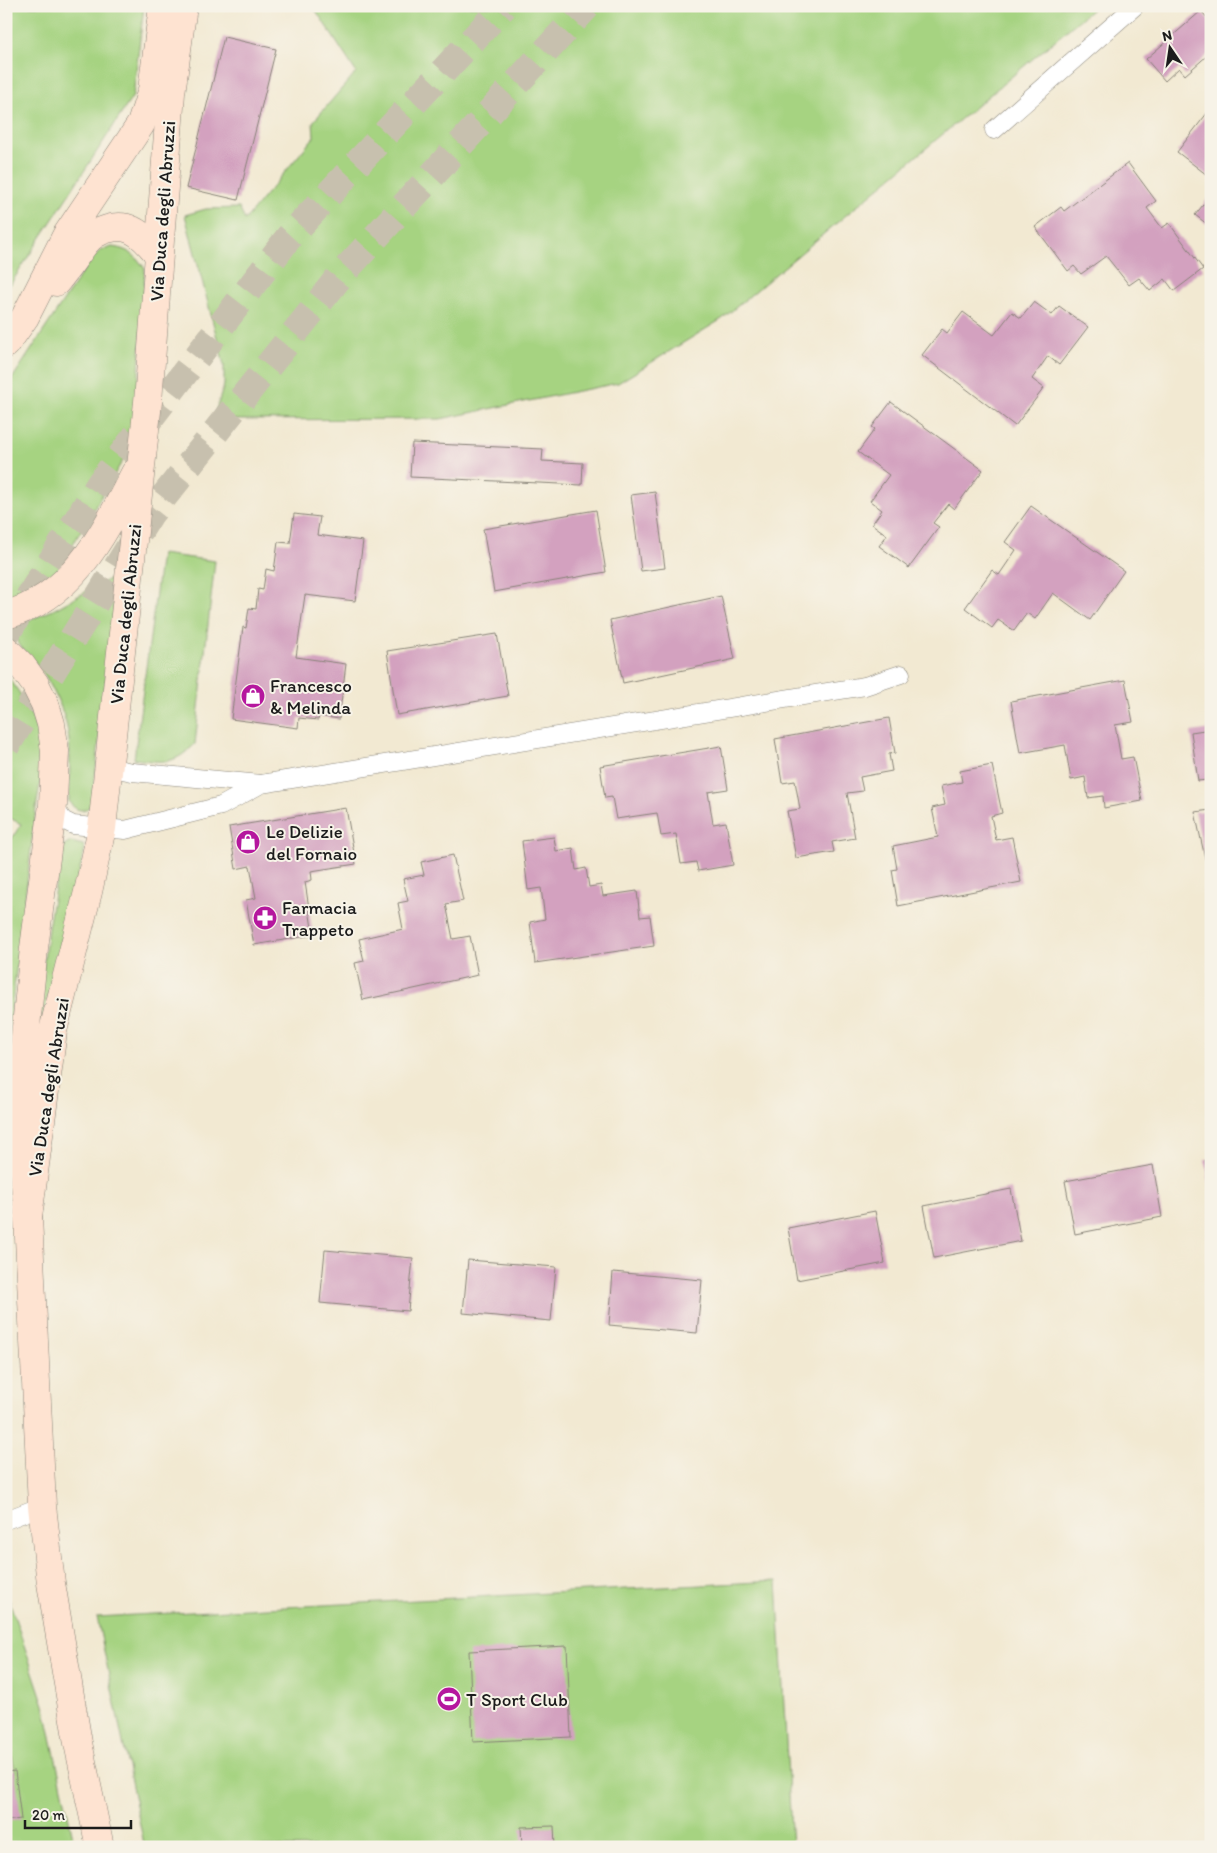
<svg xmlns="http://www.w3.org/2000/svg" width="1217" height="1853" font-family="Itim,sans-serif">
<rect width="100%" height="100%" fill="#f7f3e8"/>
<filter id="ink" filterUnits="userSpaceOnUse"><feTurbulence type="fractalNoise" baseFrequency=".02" numOctaves="2"/><feDisplacementMap in="SourceGraphic" scale="10" xChannelSelector="R" yChannelSelector="G"/><feConvolveMatrix kernelMatrix="1 2 1 2 8 2 1 2 1" color-interpolation-filters="sRGB"/></filter>
<filter id="wash" filterUnits="userSpaceOnUse"><feTurbulence type="fractalNoise" baseFrequency=".0096" numOctaves="4" result="noise"/><feDisplacementMap in="SourceGraphic" scale="20" xChannelSelector="R" yChannelSelector="G"/><feGaussianBlur stdDeviation="1.12" result="paint"/><feColorMatrix in="noise" values="0 0 0 0 0 0 0 0 0 0 0 0 0 0 0 0 0 1.4 0 .05"/><feComposite in="paint" operator="in"/></filter>
<g filter="url(#wash)">
<rect width="100%" height="100%" fill="#f2e9d2"/>
<!-- green -->
<g fill="#a6d381" stroke="#61784e">
<path d="M6,6H144L133,96L6,291Z"/>
<path d="M313,6H1096L722,319L618,383L440,419L227,420L216,410L224,385V365L185,215L206,209L239,208L245,220L314,137L313,122L356,72Z"/>
<path d="M112,247C128,249 136,255 145,269L135,440L58,569C43,585 26,594 6,601V388L91,259L100,251Z"/>
<path d="M161,554L215,561L195,744C173,766 163,762 134,759Z"/>
<path d="M113,579L117,581L92,805C83,813 76,811 69,802C69,781 71,761 69,740C67,716 55,692 43,672C34,658 17,648 13,632L20,624L53,610L107,580Z"/>
<path d="M6,675C28,700 45,738 42,773C40,784 38,796 36,808L6,1054V848L21,824L6,816Z"/>
<path d="M71,842L83,845L85,849L40,1029L38,1009L48,928L62,847Z"/>
<path d="M777,1581L792,1847H145L144,1844L97,1617Z"/>
<path d="M6,1591L44,1705L75,1847H6V1821L15,1771L6,1727Z"/>
</g>
<g id="blocks">
<!-- building -->
<g fill="#d3a1bf">
<path d="M1201,11L1211,22V56L1209,54L1185,75L1179,68L1165,81L1146,59Z"/>
<path d="M224,37L276,49L238,200L186,188Z"/>
<path d="M1208,112L1211,114V178L1177,152Z"/>
<path d="M1128,163L1156,201L1147,208L1162,228L1169,223L1203,269L1174,291L1165,279L1150,291L1139,278L1129,285L1106,256L1081,274L1074,266L1068,271L1035,227L1061,207L1064,211Z"/>
<path d="M1211,195V227L1195,215Z"/>
<path d="M1034,302L1052,315L1059,306L1088,327L1059,365L1048,356L1032,379L1044,388L1015,426L922,355L942,329L947,333L963,312L994,335L1012,312L1021,318Z"/>
<path d="M891,402L983,470L954,509L948,504L933,523L939,527L909,568L879,546L887,535L872,524L882,510L870,501L889,475L858,452L875,429L872,427Z"/>
<path d="M412,443L543,449L542,461L583,463L582,485L410,477Z"/>
<path d="M655,492L665,568L641,571L631,495Z"/>
<path d="M1031,506L1124,571L1090,620L1053,593L1035,619L1027,613L1014,631L998,620L992,628L965,608L992,570L999,575L1016,550L1005,542Z"/>
<path d="M596,510L606,572L494,592L483,529Z"/>
<path d="M294,514L320,517L317,535L363,541L355,601L305,595L296,657L346,664L339,719L319,716L318,720L299,718L298,728L231,719L243,627L246,628L249,608L256,609L258,589L263,590L266,569L274,571L278,542L290,543Z"/>
<path d="M721,596L735,659L623,683L610,620Z"/>
<path d="M497,634L508,696L397,715L387,651Z"/>
<path d="M1125,680L1133,722L1115,725L1121,759L1133,757L1142,801L1104,808L1103,796L1088,798L1085,777L1071,780L1065,745L1020,753L1011,701Z"/>
<path d="M889,718L895,753L889,754L892,771L860,777L863,791L847,793L855,838L832,842L834,852L796,858L787,811L800,809L795,781L782,783L775,739Z"/>
<path d="M1211,729V795H1210L1207,780L1198,781L1191,732Z"/>
<path d="M721,746L728,789L708,792L713,824L726,822L733,865L698,871L696,862L681,864L676,834L661,836L657,813L616,819L612,797L605,798L600,766Z"/>
<path d="M992,765L1002,813L991,816L996,840L1012,837L1021,882L898,906L892,870L897,869L893,846L938,837L932,808L945,805L941,786L962,782L960,771Z"/>
<path d="M346,808L356,864L311,871L312,880L305,882L313,935L254,945L246,900L256,898L250,866L236,869L229,827Z"/>
<path d="M1211,810V862L1206,863L1195,812Z"/>
<path d="M554,837L556,851L573,848L576,870L586,868L589,887L601,885L603,896L637,891L640,917L650,916L654,946L535,963L530,922L545,919L541,888L528,890L522,841Z"/>
<path d="M453,855L463,901L446,904L453,939L470,936L478,975L363,1000L355,963L364,961L359,939L403,929L398,903L408,901L403,879L424,875L421,862Z"/>
<path d="M1211,1159V1186H1210L1205,1160Z"/>
<path d="M1153,1165L1162,1217L1075,1234L1065,1181Z"/>
<path d="M1011,1189L1021,1241L934,1258L924,1206Z"/>
<path d="M875,1211L885,1263L797,1280L788,1228Z"/>
<path d="M325,1250L413,1258L408,1311L320,1303Z"/>
<path d="M468,1260L556,1267L551,1321L463,1313Z"/>
<path d="M613,1272L702,1280L697,1333L609,1325Z"/>
<path d="M567,1646L571,1737L473,1742L469,1651Z"/>
<path d="M15,1771L21,1819L6,1821V1772Z"/>
<path d="M554,1826L555,1847H522L521,1827Z"/>
</g>
</g>
</g>
<g filter="url(#ink)">
<use href="#blocks" fill-opacity="0" stroke="#878277" stroke-width="1"/>
<g fill="none" stroke-linecap="round" stroke-linejoin="round">
<!-- highway-tunnel -->
<g stroke="#c7c0ae" stroke-width="28" stroke-dasharray="28 14" stroke-linecap="butt">
<path d="M6,634L101,482L289,237L504,6"/>
<path d="M6,746L150,514L340,276L587,6"/>
</g>
<defs>
<g id="lane">
<path d="M994,130L1135,6"/>
<path d="M108,767L132,772L261,784L865,686L901,674"/>
<path d="M53,805L63,820L73,825L125,830L221,806L261,784"/>
<path d="M6,1520L42,1506"/>
</g>
<g id="secondary">
<path d="M56,282C67,269 76,255 86,242C96,230 118,223 132,230C143,235 151,245 158,254"/>
<path d="M6,344L25,317L66,236L141,124L152,90L163,6"/>
<path d="M6,615C75,597 105,531 135,473"/>
<path d="M6,650L22,666L35,684L45,704L51,724L55,751L53,805L34,948L18,1106L28,1217L42,1506L51,1583L78,1743L100,1847"/>
<path d="M28,1217L53,1031L88,892L102,828L148,402L171,93L183,6"/>
</g>
</defs>
<!-- lane casing -->
<use href="#lane" stroke="#878277" stroke-width="19"/>
<!-- secondary casing -->
<use href="#secondary" stroke="#878277" stroke-width="29"/>
<!-- lane -->
<use href="#lane" stroke="#fff" stroke-width="18"/>
<!-- secondary -->
<use href="#secondary" stroke="#fee3d1" stroke-width="28"/>
</g>
</g>
<!-- icons -->
<defs>
<symbol id="shop-disc" viewBox="-11 -11 22 22"><circle r="9.5" fill="#b5179e" stroke="#f7f3e8"/><path d="M-5-2.5h2.3a2.7 3.5 0 0 1 5.4 0H5L5.5 6h-11ZM-1.5-2.5h3a1.5 2.3 0 0 0-3 0Z" fill="#fff"/></symbol>
<symbol id="pharmacy-disc" viewBox="-11 -11 22 22"><circle r="9.5" fill="#b5179e" stroke="#f7f3e8"/><path d="M-2-6h4v4h4v4h-4v4h-4v-4h-4v-4h4Z" fill="#fff"/></symbol>
<symbol id="stadium-disc" viewBox="-11 -11 22 22"><circle r="9.5" fill="#b5179e" stroke="#f7f3e8"/><path d="M0-5a6.5 5 0 1 0 0 10a6.5 5 0 1 0 0-10ZM-3.5-1.8h7v3.6h-7Z" fill="#fff"/></symbol>
</defs>
<g fill-rule="evenodd">
<use href="#shop-disc" x="239" y="682" width="28" height="28"/>
<use href="#shop-disc" x="234" y="828" width="28" height="28"/>
<use href="#pharmacy-disc" x="251" y="904" width="28" height="28"/>
<use href="#stadium-disc" x="435" y="1685" width="28" height="28"/>
</g>
<g text-anchor="middle" stroke-width="4" stroke-linejoin="round" paint-order="stroke">
<!-- street labels -->
<g font-size="19" fill="#1c1c1c" stroke="#f7f3e8">
<text transform="translate(162 211) rotate(-86)" y="7">Via Duca degli Abruzzi</text>
<text transform="translate(125 614) rotate(-84)" y="7">Via Duca degli Abruzzi</text>
<text transform="translate(48 1087) rotate(-81)" y="7">Via Duca degli Abruzzi</text>
</g>
<!-- poi labels -->
<g font-size="19" fill="#1c1c1c" stroke="#f7f3e8" text-anchor="start">
<text x="270" y="692">Francesco<tspan x="270" dy="22">&amp; Melinda</tspan></text>
<text x="266" y="838">Le Delizie<tspan x="266" dy="22">del Fornaio</tspan></text>
<text x="282" y="914">Farmacia<tspan x="282" dy="22">Trappeto</tspan></text>
<text x="466" y="1706">T Sport Club</text>
</g>
</g>
<!-- margin -->
<rect width="1217" height="1853" fill="none" stroke="#f7f3e8" stroke-width="25"/>
<!-- north arrow -->
<g transform="translate(1170 48) rotate(347)" stroke="#f7f3e8" stroke-width="4" paint-order="stroke">
<path d="M0-4L9 19L0 12L-9 19Z" fill="#1c1c1c"/>
<text y="-8" font-size="14" font-weight="bold" text-anchor="middle" fill="#1c1c1c">N</text>
</g>
<!-- scale -->
<path d="M25 1820v8h106v-8" fill="none" stroke="#1c1c1c" stroke-width="2.5"/>
<text x="32" y="1820" font-size="15" fill="#1c1c1c" stroke="#f7f3e8" stroke-width="4" paint-order="stroke">20 m</text>
</svg>
